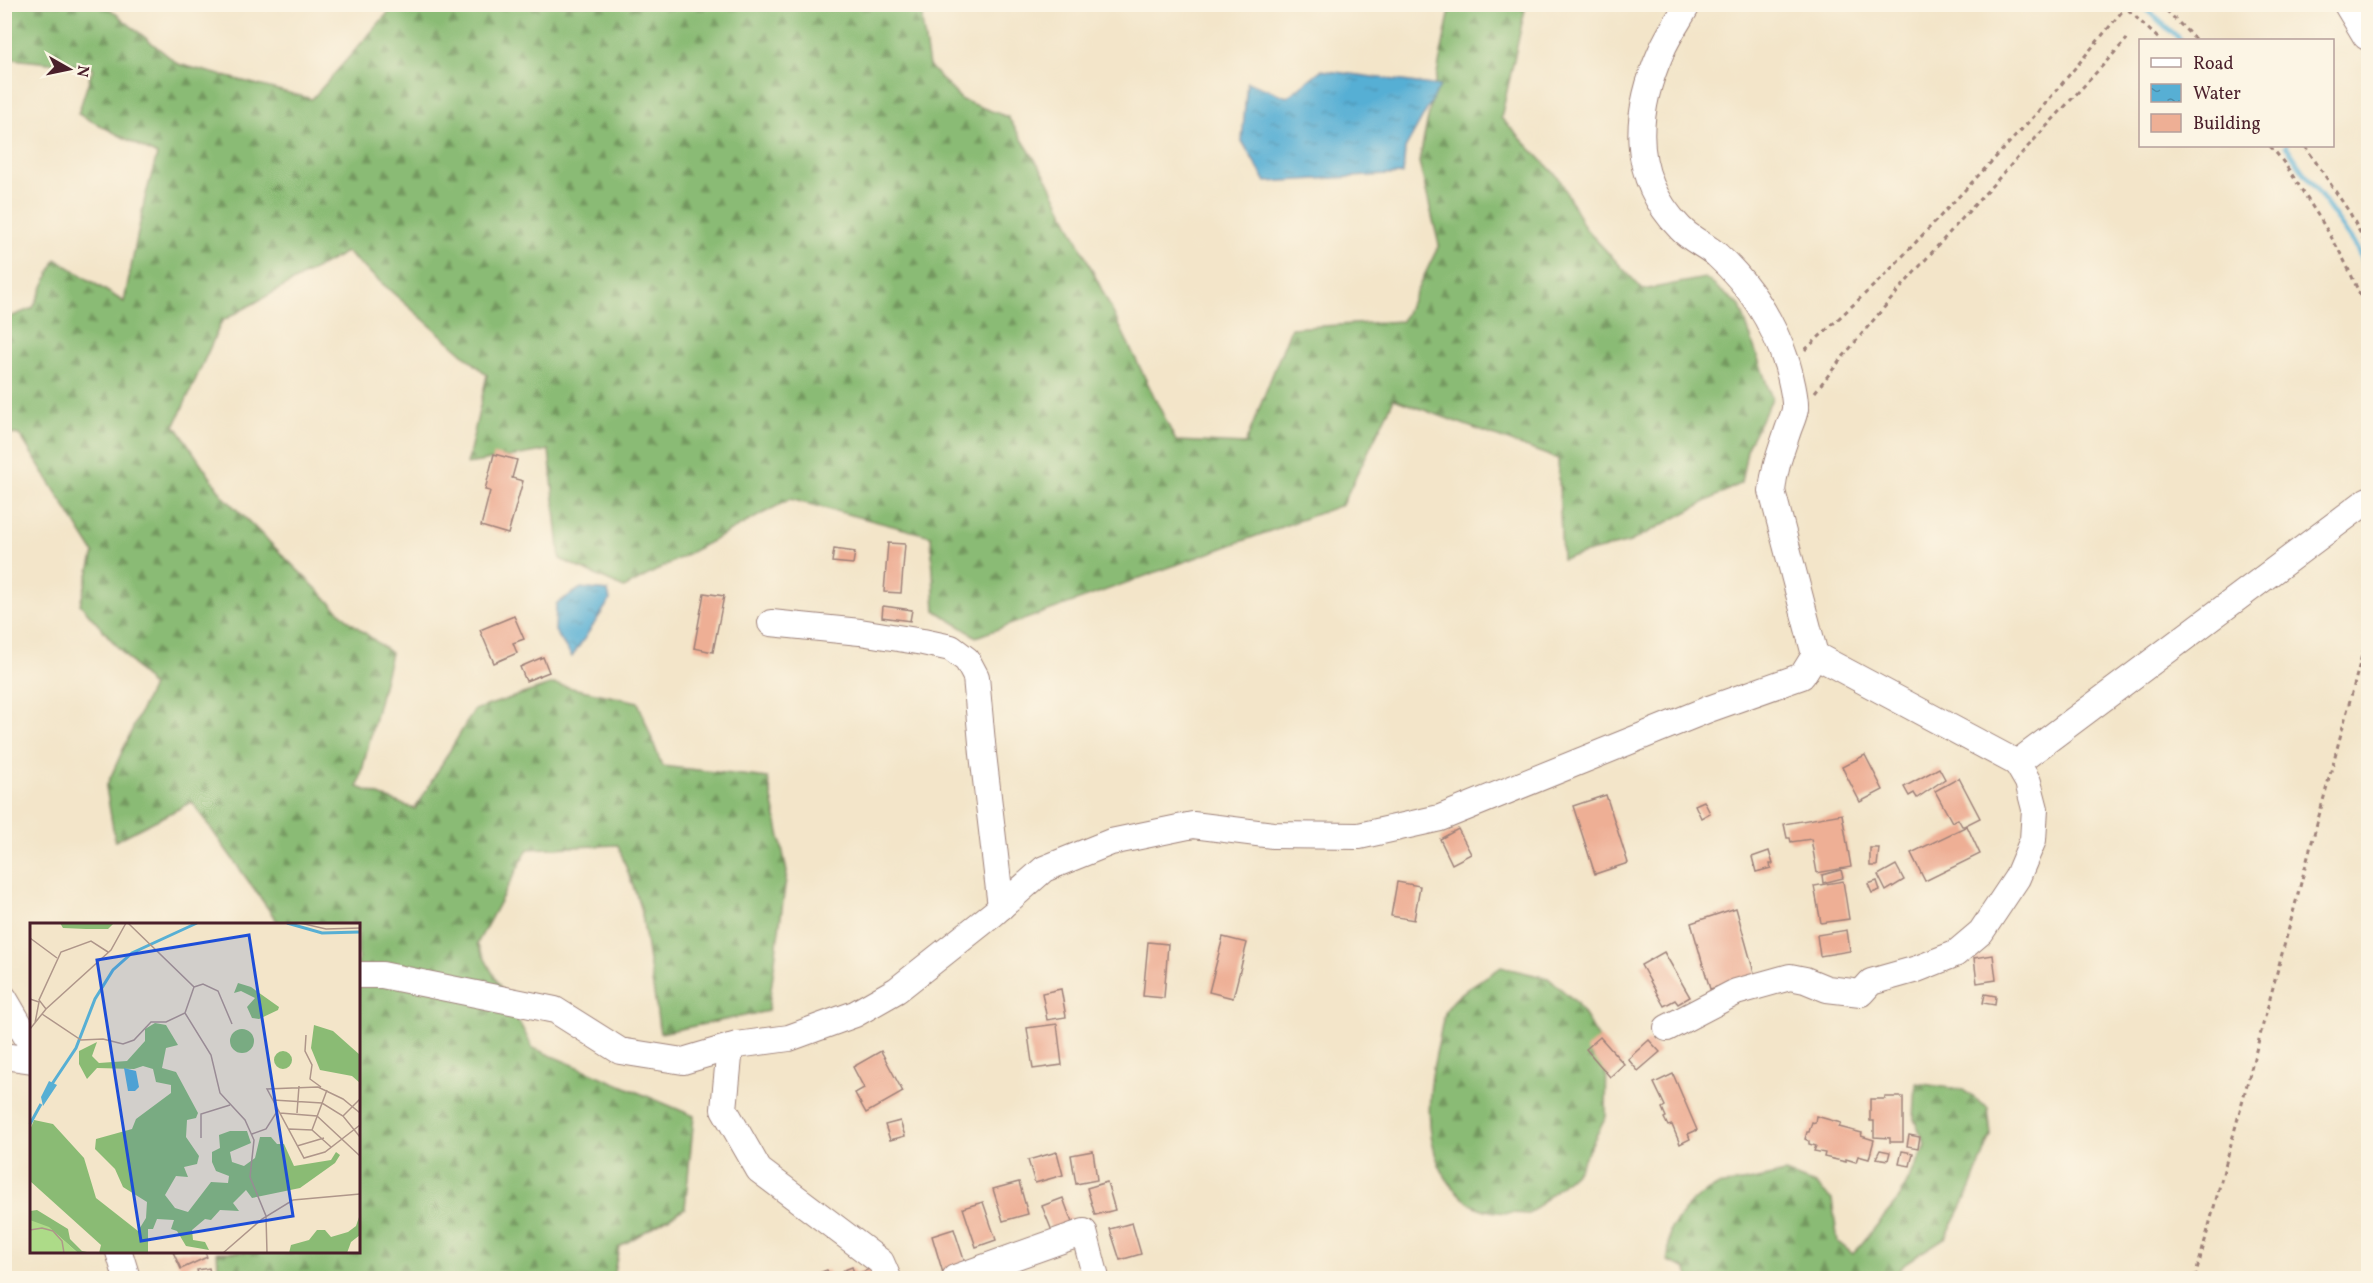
<svg xmlns="http://www.w3.org/2000/svg" width="2373" height="1283" font-family="Vollkorn,serif">
<defs>
<pattern id="forest-firs" width="22" height="20" patternUnits="userSpaceOnUse" patternTransform="scale(1.5)"><rect width="22" height="20" fill="#8abb74"/><path d="M5 1l3.5 6h-7zM16 11l3.5 6h-7z" fill="#73975f"/></pattern>
<pattern id="water-ripples" width="26" height="14" patternUnits="userSpaceOnUse" patternTransform="scale(1.5)"><rect width="26" height="14" fill="#57afd4"/><path d="M2 4q2-2 4 0t4 0M15 11q2-2 4 0t4 0" fill="none" stroke="#4a8eac"/></pattern>
</defs>
<rect width="100%" height="100%" fill="#fcf5e5"/>
<filter id="ink" filterUnits="userSpaceOnUse"><feTurbulence type="fractalNoise" baseFrequency=".0167" numOctaves="2"/><feDisplacementMap in="SourceGraphic" scale="12" xChannelSelector="R" yChannelSelector="G"/><feConvolveMatrix kernelMatrix="1 2 1 2 8 2 1 2 1" color-interpolation-filters="sRGB"/></filter>
<filter id="wash" filterUnits="userSpaceOnUse"><feTurbulence type="fractalNoise" baseFrequency=".008" numOctaves="4" result="noise"/><feDisplacementMap in="SourceGraphic" scale="24" xChannelSelector="R" yChannelSelector="G"/><feGaussianBlur stdDeviation="1.35" result="paint"/><feColorMatrix in="noise" values="0 0 0 0 0 0 0 0 0 0 0 0 0 0 0 0 0 1.4 0 .05"/><feComposite in="paint" operator="in"/></filter>
<g filter="url(#wash)">
<rect width="100%" height="100%" fill="#f3e5c9"/>
<!-- forest -->
<g fill="url(#forest-firs)" stroke="#6a6d50" stroke-width="1.5">
<path d="M5,5H105L178,64L312,99L395,5H924L922,21L929,66L962,100L1008,117L1048,180L1176,441L1245,444L1291,328L1402,321L1439,245L1419,162L1451,5H1526L1501,118L1559,178L1585,228L1643,290L1705,278L1740,306L1772,399L1748,445L1741,483L1630,542L1562,559L1558,459L1394,399L1342,505L976,637L935,610L931,536L790,499L624,588L560,559L549,450L467,464L487,375L346,252L222,321L175,425L223,496L348,620L391,653L358,787L415,809L474,710L553,684L638,702L662,766L768,778L787,872L768,1011L660,1033L641,908L618,845L528,849L477,944L533,1048L694,1116L685,1208L619,1247L613,1278H219L217,1252H358V924H279L192,802L115,841L106,787L152,686L80,604L94,553L20,435L5,433V319L33,308L56,259L124,302L145,198L157,155L78,114L93,68L5,58Z"/>
<path d="M1501,967L1548,978L1576,1002L1607,1052L1606,1117L1578,1170L1529,1214C1512,1213 1487,1214 1471,1204C1421,1169 1425,1102 1437,1049C1440,1038 1441,1024 1445,1013C1455,992 1483,980 1501,967Z"/>
<path d="M1916,1083L1963,1090L1988,1108L1991,1135L1971,1188L1946,1237L1908,1261L1892,1278H1690L1685,1268L1668,1261L1670,1230L1692,1201L1717,1186L1754,1180L1785,1173L1815,1184L1832,1200L1838,1242L1853,1254L1898,1200L1926,1146L1914,1119Z"/>
</g>
<!-- water -->
<g fill="url(#water-ripples)" stroke="#506780" stroke-width="1.5">
<path d="M1321,70L1440,86L1405,149L1403,174L1266,182L1242,141L1247,82L1287,97Z"/>
<path d="M581,588L608,591L610,600L572,657L555,631L556,604Z"/>
</g>
<g fill="none" stroke-linecap="round" stroke-linejoin="round">
<!-- stream -->
<g stroke="#57afd4" stroke-width="5">
<path d="M2140,4L2181,40"/>
<path d="M2286,146L2358,250L2368,276"/>
</g>
</g>
<g id="blocks">
<!-- building -->
<g fill="#eeaf95">
<path d="M494,454L517,460L512,478L523,481L508,534L481,526L490,491L485,490Z"/>
<path d="M888,543L905,544L901,593L884,592Z"/>
<path d="M834,549L855,552L853,564L832,562Z"/>
<path d="M704,593L724,596L713,652L694,648Z"/>
<path d="M883,606L912,610L910,621L882,617Z"/>
<path d="M514,616L524,639L513,643L517,653L494,663L480,630Z"/>
<path d="M543,657L549,672L526,681L520,667Z"/>
<path d="M1865,755L1883,790L1860,802L1842,767Z"/>
<path d="M1939,768L1945,779L1917,798L1914,793L1909,796L1904,787Z"/>
<path d="M1959,778L1980,818L1964,826H1962L1958,819L1952,822L1935,791Z"/>
<path d="M1606,795L1628,863L1595,874L1573,806Z"/>
<path d="M1704,801L1710,813L1701,818L1695,805Z"/>
<path d="M1842,814L1851,867L1817,873L1811,839L1791,842L1790,838H1787L1784,824Z"/>
<path d="M1967,826L1980,854L1925,881L1911,853Z"/>
<path d="M1458,829L1471,854L1452,864L1440,839Z"/>
<path d="M1870,848H1879L1877,866H1870Z"/>
<path d="M1769,851L1773,864H1770L1771,868L1756,872L1752,857Z"/>
<path d="M1896,865L1904,880L1886,891L1878,875Z"/>
<path d="M1841,870L1843,878L1823,883L1822,875Z"/>
<path d="M1843,881L1849,919L1821,923L1814,886Z"/>
<path d="M1877,881L1880,890L1872,893L1868,884Z"/>
<path d="M1397,882L1420,886L1414,920L1391,916Z"/>
<path d="M1736,908L1755,976L1710,989L1691,923Z"/>
<path d="M1847,930L1850,951L1820,956L1817,935Z"/>
<path d="M1223,937L1247,943L1233,998L1209,992Z"/>
<path d="M1148,942L1168,944L1164,998L1143,996Z"/>
<path d="M1664,952L1690,997L1678,1004L1675,1000L1664,1006L1641,965Z"/>
<path d="M1993,955L1996,980L1977,983L1974,958Z"/>
<path d="M1061,989L1066,1017L1047,1020L1042,993Z"/>
<path d="M1985,994L1996,996L1995,1005L1983,1003Z"/>
<path d="M1057,1024L1062,1065L1033,1069L1027,1028Z"/>
<path d="M1600,1037L1624,1064L1610,1077L1586,1049Z"/>
<path d="M1649,1040L1660,1052L1638,1071L1628,1059Z"/>
<path d="M881,1051L903,1092L866,1113L855,1093L864,1088L853,1067Z"/>
<path d="M1673,1074L1697,1130L1688,1134L1690,1139L1680,1144L1672,1125L1668,1126L1664,1118L1666,1117L1662,1108L1665,1106L1654,1083Z"/>
<path d="M1885,1097H1903V1142H1890V1138L1874,1137V1121H1870V1099H1885Z"/>
<path d="M1816,1116L1841,1123L1839,1127L1862,1133L1861,1136L1874,1140L1869,1159L1858,1156L1856,1162L1846,1159V1162L1824,1157L1825,1153L1814,1151L1816,1146L1809,1144V1141L1805,1139L1807,1132H1809L1812,1122L1815,1123Z"/>
<path d="M900,1121L905,1136L890,1140L885,1125Z"/>
<path d="M1909,1135L1920,1137L1918,1148L1907,1146Z"/>
<path d="M1880,1150L1890,1152L1888,1160L1876,1158Z"/>
<path d="M1093,1151L1097,1180L1076,1184L1071,1155Z"/>
<path d="M1902,1151L1913,1153L1910,1166L1899,1164Z"/>
<path d="M1057,1152L1063,1175L1035,1183L1028,1160Z"/>
<path d="M1019,1182L1028,1214L1003,1221L993,1189Z"/>
<path d="M1107,1182L1115,1210L1095,1215L1087,1188Z"/>
<path d="M1063,1198L1074,1228L1054,1236L1042,1206Z"/>
<path d="M983,1202L996,1240L976,1247L963,1208Z"/>
<path d="M1132,1223L1141,1254L1120,1260L1110,1229Z"/>
<path d="M954,1229L966,1266L943,1273L932,1236Z"/>
<path d="M173,1252H205L207,1257L181,1269Z"/>
<path d="M852,1267L855,1275L872,1268L876,1278H845L842,1271Z"/>
<path d="M209,1268L211,1278H199L197,1270Z"/>
<path d="M827,1270L831,1278H806Z"/>
</g>
</g>
</g>
<g filter="url(#ink)">
<use href="#blocks" fill-opacity="0" stroke="#9e827a" stroke-width="1.5"/>
<g fill="none" stroke-linecap="round" stroke-linejoin="round">
<defs>
<g id="minor">
<path d="M771,623L860,632L923,642L951,648L967,660L976,677L983,754L1001,907"/>
<path d="M1815,655L2017,763L2368,500"/>
<path d="M358,975H382L555,1010L620,1051L683,1061L737,1045L789,1038L855,1014L897,990L993,914L1044,869L1111,842L1193,825L1273,835L1359,836L1440,818L1709,709L1802,676L1815,655L1772,491C1774,469 1781,451 1788,430C1790,424 1794,416 1795,409C1796,399 1790,374 1787,364C1773,322 1749,284 1717,255C1705,245 1690,239 1680,228C1630,177 1634,113 1661,52C1668,35 1679,20 1688,4"/>
<path d="M4,998L32,1046"/>
<path d="M1667,1028L1736,992L1790,977L1805,980L1827,989L1861,993L1871,982L1917,969L1955,954L1981,932L2017,878L2033,840L2035,809L2028,782L2017,763"/>
<path d="M730,1047L724,1109L759,1170L881,1262L888,1278"/>
<path d="M4,1056L32,1060"/>
<path d="M119,1252L127,1278"/>
<path d="M955,1278L1084,1232L1096,1278"/>
</g>
<path id="major" d="M2350,4L2368,34"/>
</defs>
<!-- minor casing -->
<use href="#minor" stroke="#9e827a" stroke-width="28"/>
<!-- major casing -->
<use href="#major" stroke="#9e827a" stroke-width="34"/>
<!-- path -->
<g stroke="#9e827a" stroke-width="3" stroke-dasharray="4.5 4.5" stroke-linecap="butt">
<path d="M2122,4L2160,40"/>
<path d="M2160,4L2196,40"/>
<path d="M2270,146C2286,163 2297,183 2310,203C2334,240 2356,277 2368,320"/>
<path d="M2305,146L2350,213L2368,248"/>
<path d="M1805,350L1885,275L2040,110L2125,8"/>
<path d="M1815,392C1912,268 2021,155 2127,39"/>
<path d="M2195,1278L2368,633"/>
</g>
<!-- minor -->
<use href="#minor" stroke="#fff" stroke-width="26"/>
<!-- major -->
<use href="#major" stroke="#fff" stroke-width="32"/>
</g>
</g>
<!-- overview -->
<g transform="translate(30 923)">
<rect width="330" height="330" fill="#f3e5c9"/>
<path d="M30,0H84L78,6H56L33,5ZM208,60L221,64L249,84L248,87L229,96L222,95L217,84L225,75L211,68L204,70ZM125,100L136,102L148,122L136,125L132,145L146,149L168,190L166,195L157,197L156,214L169,233L167,241L154,244L158,254L146,253L135,272L145,285L158,289L181,259L198,260L199,253L186,248L182,239V229L190,225L189,212L200,208H217L221,220L200,229L202,239L214,243L225,235L230,214H241L247,221H254L264,243L301,237L306,229L310,232L305,240L270,265L222,275L216,267L203,280L209,288L190,287L181,297L175,296L162,307L163,317L175,319L179,327L156,323L147,308L141,306L144,297L127,296L123,306H118V330H69L71,322L0,258V207L4,197L23,201L54,235L66,275L108,308L116,295L117,279L93,264L85,246L65,226L66,216L102,206L106,196L141,170V162L126,159L123,146L113,143L104,146L67,145L57,156L49,141V128L67,119L62,133L69,140L97,138L115,118V106ZM284,102L303,108L330,132V160L322,153L290,147L281,125ZM200 118a12 12 0 1 1 24 0a12 12 0 1 1-24 0ZM244 137a9 9 0 1 1 18 0a9 9 0 1 1-18 0ZM7,287L38,306L40,316L52,328L62,330H48L22,307L0,301V288ZM330,291V312L321,319L317,330H259L261,322L279,317L287,307H295L301,314L318,309L326,303Z" fill="#8abb74"/>
<path d="M0,297L19,304L48,330H0Z" fill="#addb88"/>
<path d="M10,310L22,314L29,330H0V314Z" fill="#addb88"/>
<path d="M94,145L106,148L109,164L105,168H98ZM19,158L27,162L13,183L11,174Z" fill="#57afd4"/>
<path fill="none" stroke="#57afd4" stroke-width="3" d="M257,0L292,10L330,9M22,161L46,125L65,76L83,47L102,30L167,0M0,201L11,181"/>
<path fill="none" stroke="#af968a" stroke-width="1.5" d="M270,0L296,6L330,5M0,15L27,35M164,64L173,61L188,68L202,101M0,76L9,79L5,100M16,86L9,77L31,29L61,18L78,29M155,90L181,132L190,170L215,197L224,217L220,254L236,293L237,330M12,91L51,117L73,116L93,121L104,117L121,99H136L155,90L164,64L98,0M0,106L16,86L81,27L96,0M276,112L275,128L282,142L280,156L291,164M243,177L292,180L313,193L330,214M250,190L287,193L330,233M267,190L269,163M330,190L313,176L288,164L237,166L274,235L295,229L330,202M313,193L330,176M259,206L282,207L301,224M282,207L297,167M222,211L236,206L248,187M171,215V191L200,182M267,223L294,215M0,307L12,305L23,308L32,318L34,330M193,330L232,296L263,277L330,271"/>
<path fill="#1d4ed8" fill-opacity="0.15" stroke="#1d4ed8" stroke-width="3" d="M219,12L263,293L111,318L67,37Z"/>
<rect width="330" height="330" fill="none" stroke="#4a1f2b" stroke-width="3"/>
</g>
<!-- margin -->
<rect width="2373" height="1283" fill="none" stroke="#fcf5e5" stroke-width="24"/>
<!-- legend -->
<rect x="2139" y="39" width="195" height="108" fill="#fcf5e5" stroke="#b59f9b" stroke-width="1.5"/>
<rect x="2151" y="58" width="30" height="9" fill="#ffffff" stroke="#b59f9b" stroke-width="1.5"/>
<text x="2193" y="69" font-size="18" fill="#4a1f2b">Road</text>
<rect x="2151" y="84" width="30" height="18" fill="url(#water-ripples)" stroke="#b59f9b" stroke-width="1.5"/>
<text x="2193" y="99" font-size="18" fill="#4a1f2b">Water</text>
<rect x="2151" y="114" width="30" height="18" fill="#eeaf95" stroke="#b59f9b" stroke-width="1.5"/>
<text x="2193" y="129" font-size="18" fill="#4a1f2b">Building</text>
<!-- north arrow -->
<g transform="translate(69 69) rotate(99)" stroke="#fcf5e5" stroke-width="4.5" paint-order="stroke">
<path d="M0-4.5L10 22L0 15L-10 22Z" fill="#4a1f2b"/>
<text y="-9" font-size="16" font-weight="bold" text-anchor="middle" fill="#4a1f2b">N</text>
</g>
</svg>
